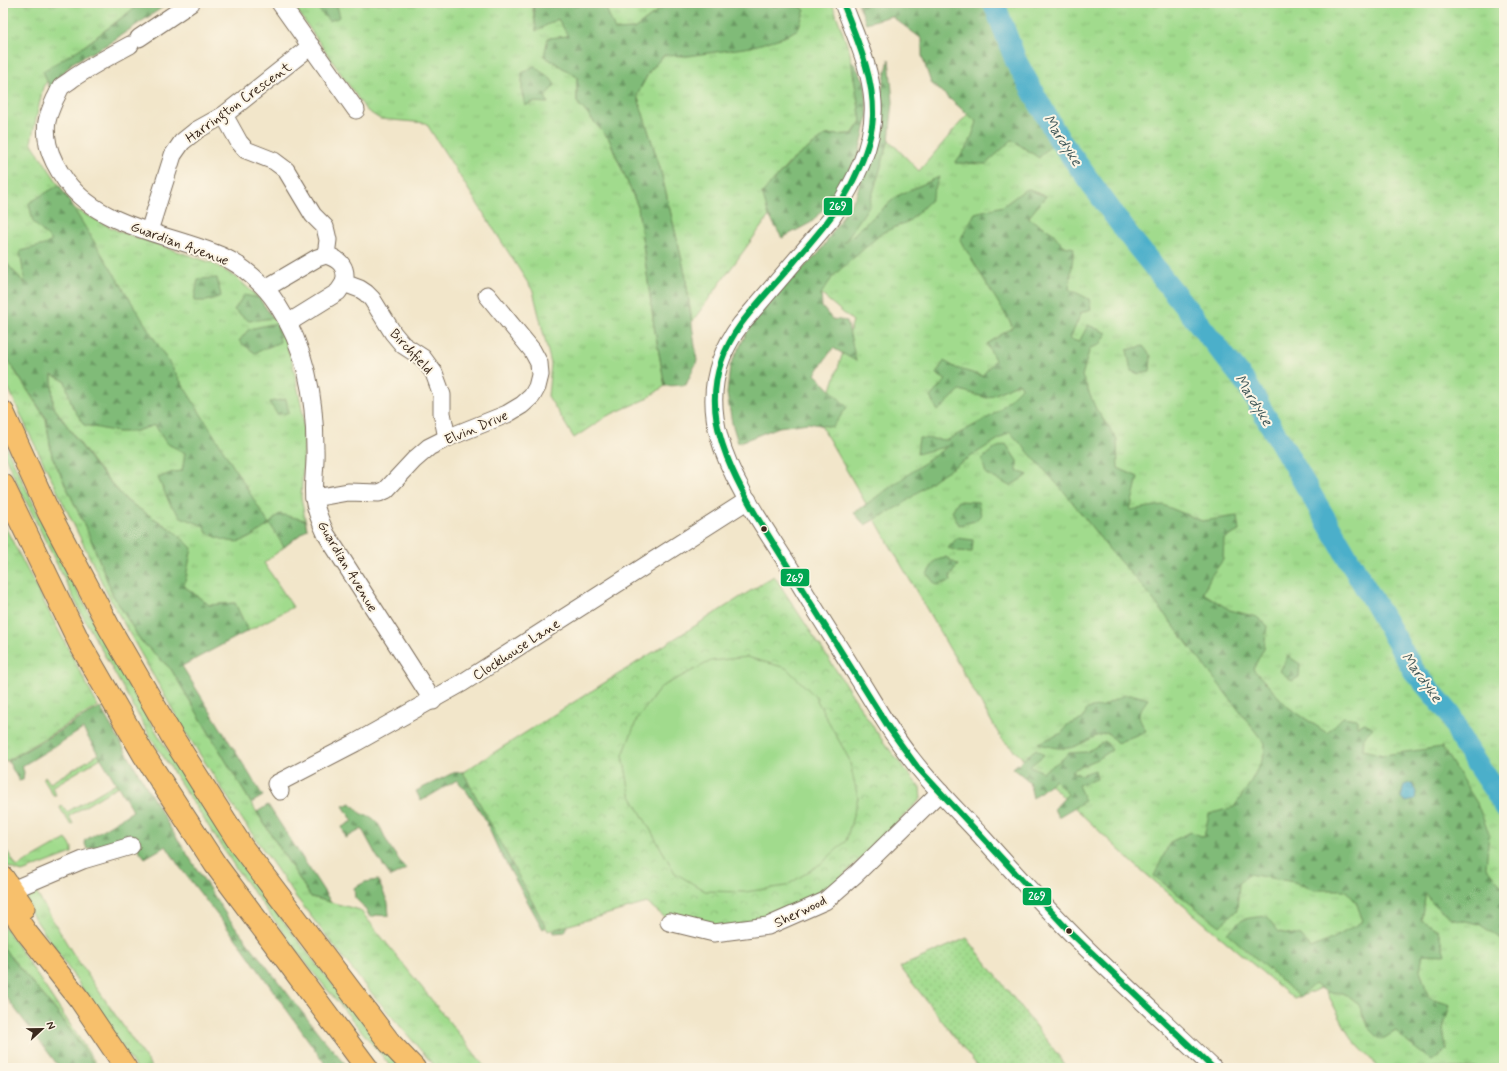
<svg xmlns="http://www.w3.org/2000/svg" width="1507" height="1071" font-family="Mynerve,sans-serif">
<defs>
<pattern id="grass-tufts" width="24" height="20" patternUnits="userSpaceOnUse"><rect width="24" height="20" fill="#a1db8d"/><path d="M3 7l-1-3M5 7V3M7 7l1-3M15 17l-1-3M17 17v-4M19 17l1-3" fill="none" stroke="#8cbc79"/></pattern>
<pattern id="forest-firs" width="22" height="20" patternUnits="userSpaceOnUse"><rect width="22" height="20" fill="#80bb78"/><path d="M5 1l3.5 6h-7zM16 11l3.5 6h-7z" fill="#6a9862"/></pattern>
<pattern id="park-crowns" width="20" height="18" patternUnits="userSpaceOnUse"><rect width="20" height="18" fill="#a1db8d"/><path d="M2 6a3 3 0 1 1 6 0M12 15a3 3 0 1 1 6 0" fill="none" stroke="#8cbc79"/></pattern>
<pattern id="garden-dots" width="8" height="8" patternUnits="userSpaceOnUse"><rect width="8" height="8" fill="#a1db8d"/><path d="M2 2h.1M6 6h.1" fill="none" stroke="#8cbc79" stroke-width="1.8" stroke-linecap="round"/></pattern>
<pattern id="water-ripples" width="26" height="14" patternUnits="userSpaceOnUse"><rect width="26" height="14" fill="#4bafca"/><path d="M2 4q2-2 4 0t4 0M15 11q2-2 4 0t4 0" fill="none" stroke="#408fa3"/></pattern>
</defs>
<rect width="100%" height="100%" fill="#fcf5e5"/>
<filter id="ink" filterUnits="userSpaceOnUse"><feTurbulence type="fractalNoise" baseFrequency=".025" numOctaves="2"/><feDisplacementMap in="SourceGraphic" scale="8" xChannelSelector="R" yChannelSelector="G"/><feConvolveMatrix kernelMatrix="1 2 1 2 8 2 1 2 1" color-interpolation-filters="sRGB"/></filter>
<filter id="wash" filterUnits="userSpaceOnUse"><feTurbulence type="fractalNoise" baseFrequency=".012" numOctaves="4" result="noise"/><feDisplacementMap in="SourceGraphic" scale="16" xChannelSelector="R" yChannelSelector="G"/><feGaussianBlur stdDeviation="0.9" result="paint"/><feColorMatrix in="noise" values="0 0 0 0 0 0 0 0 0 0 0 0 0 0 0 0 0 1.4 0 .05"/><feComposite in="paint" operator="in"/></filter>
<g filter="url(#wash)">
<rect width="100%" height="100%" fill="#f2e6ca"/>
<!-- grass -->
<g fill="url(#grass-tufts)" stroke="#6e8256">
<path d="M3,3H141L58,66L43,87L31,142L75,209L118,231L212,263L237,278L259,298L282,331L293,365L303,414L304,452L301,497L307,529L264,563L293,607L248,631L235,603L209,605L184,586L175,532L127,501L94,463L53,406L51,361L25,285L3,259Z"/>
<path d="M292,3H532L536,30L558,19L569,36L544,56L577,77V102L609,139L638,207L654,326L665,386L646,399L607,416L574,438L548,396L551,364L533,291L426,123L380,119L366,110Z"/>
<path d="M604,3H675L667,4L634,29L614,30Z"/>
<path d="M796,3H832L850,53L861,121L852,134L826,135L791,161L763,193L769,216L692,322L685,273L660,168L637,95L649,72L664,55L687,56L805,11Z"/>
<path d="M889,3H1504V1068H1379L1350,1037L1324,987L1294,999L1133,863L1001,738L820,424L853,321L809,284L859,212L889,140L919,171L978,102L972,92Z"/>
<path d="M3,348L6,357L46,419L52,456L90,537L113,595L141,641L171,669L251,803L311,897L360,910L486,1068H436L362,982L296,897L237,812L183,728L110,599L28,431L3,376Z"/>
<path d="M3,440C71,586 148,729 240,862C290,934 346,1002 403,1068H392L312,971L237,870L151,738L82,615L15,479L3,451Z"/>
<path d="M3,523L98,706L3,763Z"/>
<path d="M99,754L101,758L52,787L56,795H53L44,780V777L45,776L50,783Z"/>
<path d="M116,783L118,786L69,816L73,824H70L60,808L62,805L67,812Z"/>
<path d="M66,839L72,847V853L22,872L8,867L3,861V845L17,867Z"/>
<path d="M34,889L72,952L152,1068H136L31,913C28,902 23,897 34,889Z"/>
<path d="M3,924L99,1068H97L57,1012L3,948Z"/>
</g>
<!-- forest -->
<g fill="url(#forest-firs)" stroke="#5e724b">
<path d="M141,3H169L108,44L72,63L50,89L43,71L86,45Z"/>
<path d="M323,3H334L337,6L340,17L329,21L319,10L321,4Z"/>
<path d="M533,3H604L615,30L634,29L667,4L675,3H796L805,10L798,29L784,37L751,47L687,56L664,55L649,72L637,95L660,168L685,273L697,361L686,385L665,386L654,326L638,207L609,139L577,102V77L544,56L548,38L568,36L558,19L536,31Z"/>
<path d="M858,3H985L1014,77L1051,145L1039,158L1012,140L986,164L955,163L969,144L977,122L931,83L922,56V39L891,16L866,23Z"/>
<path d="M851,59L865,82L868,117L858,157L827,204L812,222L782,238L769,216L762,193L795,158L826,135L853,134L861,121Z"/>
<path d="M889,59L893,102L889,140L869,206L844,243L897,196L939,177L931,200L909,221L882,233L834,275L821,294L822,307L832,319L847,321L856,361L833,348L815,374L847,407L833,427L808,423L779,427L738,443L732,423L727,394L730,366L751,324L784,286L819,253L857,194Z"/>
<path d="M534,66L551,79L555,85L545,96L548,103L533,102L525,106L522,92V73Z"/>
<path d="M59,185L269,524L279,514L305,520L307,529L284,547L270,524C242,543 240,548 207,533L204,526L181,517L170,504L158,478L173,472L182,471L185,453L166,443L155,425L133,432H118L84,425L72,406L65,381L52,375L53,406L94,464L127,501L175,532L192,548L184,586L209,605L235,603L248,631L182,666L263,796L251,803L171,669L141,641L113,595L90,537L52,456L46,418L6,357L3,348V259L25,284L20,251L44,245L52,241L33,222L29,203Z"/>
<path d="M1026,189L1046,196L1028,218L1053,233L1063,246L1074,248L1069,289L1089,299L1091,309L1081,313L1070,339L1079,342L1088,325L1107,333L1100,345L1090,348L1082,376L1096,409L1117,439L1118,468L1138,477L1130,510L1163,505L1202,521L1237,516L1239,531L1224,539L1223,560L1211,576L1203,593L1230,610L1257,617L1267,626L1264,648L1253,669L1288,707L1327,733L1343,717L1357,719V726L1365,723L1373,728L1364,737L1363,750L1383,755L1442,747L1477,803L1489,834L1486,867L1504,889L1503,918L1501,939L1479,924L1451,918L1433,904L1426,893L1421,920L1438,930L1445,955L1423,954L1420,970L1429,998L1450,1005L1443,1028L1446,1050L1432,1061L1407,1042L1396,1031L1381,1040L1369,1028L1358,1003L1343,993L1327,992L1314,984L1300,997L1227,933L1243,919L1266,916L1279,932L1301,936L1311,948L1334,938L1363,921L1356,902L1345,890H1314L1294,882L1248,874L1239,884L1237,910L1220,926L1154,876L1170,842L1191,832L1204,837L1209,814L1234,807L1249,785L1264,756L1265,744L1148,593L1108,548L1066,494L1010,432L936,478L903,504L865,525L854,513L948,446L917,454L919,438L947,440L991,416L1001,408L1021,388L1019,383L987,398L960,390L938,411L930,397L946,380L936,374L944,361L956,368L982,376L995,360L987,344L1013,327L960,240L975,213L1003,206Z"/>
<path d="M217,278L221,296L207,301H194L198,279Z"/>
<path d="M244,295L259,298L273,318L249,321L234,310Z"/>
<path d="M277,323L280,342L255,353L239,341L249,329Z"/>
<path d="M1143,346L1151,356L1150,372L1139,374L1131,371L1127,350Z"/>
<path d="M286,399L289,413L277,414L269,402Z"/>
<path d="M1006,444L1017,461V471L1028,475L1010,486L986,474L982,459L993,449Z"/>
<path d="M958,501L978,502L981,515L975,521L959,525L952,511Z"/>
<path d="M957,538L973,540L972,552L958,551L948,548Z"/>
<path d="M946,557L958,565L950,576L951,581L936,585L927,574L935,561Z"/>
<path d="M1288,656L1300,664L1299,677L1292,681L1280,671Z"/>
<path d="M1124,695H1134L1148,699C1137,715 1136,714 1146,731L1117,743L1108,733C1094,735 1088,741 1076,746C1064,751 1049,747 1038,743L1062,733L1067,725L1083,719L1087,709L1103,706Z"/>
<path d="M100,707L171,829L227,916L320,1035L349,1068H328L243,948L179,866L166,846L145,858L130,839L87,849L84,841L133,811L83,729L22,766L24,772L23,780L19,781L8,761Z"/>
<path d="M1105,741L1112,750L1098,759L1071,771L1080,775L1095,770L1097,779L1078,785L1085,801L1058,817L1054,809L1068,794L1055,780L1033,798L1029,781L1013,768L1036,749L1044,755L1030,766L1043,772C1051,766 1062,761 1069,753L1087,752Z"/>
<path d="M469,771L571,918L565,932L554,933L551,924L543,929L498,849L484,817L467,792L457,780L421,801L416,791L453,773Z"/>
<path d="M351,803L361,814C380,816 381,832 389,845C394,854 400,861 406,869L391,877L376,855L362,829L346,838L342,827L353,821L343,806Z"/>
<path d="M268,805L270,808L331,902L311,897L257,812Z"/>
<path d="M378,880L388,903L389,916L377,915L370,917L363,906L355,898L354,888L365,882Z"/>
<path d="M3,948L57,1012L97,1068H60L3,993Z"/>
</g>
<!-- park -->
<path fill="url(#park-crowns)" stroke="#6e8256" d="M774,576L882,740L920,788L921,799L838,881L805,907L769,920L731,926L702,925L666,918L647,903L548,931L463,772Z"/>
<!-- garden -->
<path fill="url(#garden-dots)" stroke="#6e8256" d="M967,938L1068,1068H979L900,967Z"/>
<!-- pitch -->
<path fill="#a1db8d" stroke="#6e8256" d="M747,657L786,668L814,695L849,759L858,798L846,841L822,863L786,886L745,892L705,891L675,873L630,794L623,755L637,719L661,687L711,661Z"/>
<!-- water -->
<path fill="url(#water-ripples)" stroke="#436c74" d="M1412,783L1416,792L1415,800L1406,802L1401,798L1404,785Z"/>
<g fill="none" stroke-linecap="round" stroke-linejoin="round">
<!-- river -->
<path stroke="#4bafca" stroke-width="22" d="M994,3L1016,61L1059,139L1130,237L1246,383L1414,671L1450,714L1464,745L1501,800L1504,807"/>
</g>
</g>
<g filter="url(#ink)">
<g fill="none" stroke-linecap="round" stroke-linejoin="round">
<defs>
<g id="minor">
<path d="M280,3L356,110"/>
<path d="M843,3C855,35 871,68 873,102C876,144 853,185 831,219L741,324C673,413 748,499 795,576C815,610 836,642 857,676C874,703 890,732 910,757C932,786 958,811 982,837C1015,874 1048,911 1084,946C1126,987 1170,1027 1213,1068"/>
<path d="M139,38L191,3"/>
<path d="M130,45C110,56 91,66 72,79C69,82 64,84 61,87C59,90 57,96 55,99C47,117 44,125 48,145C51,158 58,170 66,181C102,229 169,233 222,256C242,265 265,285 277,304C306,348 315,397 315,449C316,465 312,483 314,499C316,512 321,523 326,534L433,701"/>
<path d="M224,115L239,142L246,150L274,161L286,170L313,215L325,227L328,240L326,255C340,259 348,268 344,283L360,289L366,293L372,299L393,333L403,345L423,358L434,373L442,395V413L447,438"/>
<path d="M149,231L173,155L182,142L197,130L224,115L311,46"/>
<path d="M266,288L317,258L326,255"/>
<path d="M288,323L338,292L344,283"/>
<path d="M314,498L348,492L379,493L386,490L414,460L429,447L447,438L507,414L522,405L532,396L537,387L540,375L539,363L532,350L487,295"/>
<path d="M280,791L276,784L355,743L462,683L748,500"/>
<path d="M12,890L83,860L131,846"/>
<path d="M669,922L714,933L768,926L825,901L856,874L940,792"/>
</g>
<g id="major">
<path d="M3,877L24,908"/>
<path d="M3,898L27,933L80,1000L126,1068"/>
</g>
<g id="highway">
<path d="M3,412L49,513L109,627L173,738L242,847L390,1043L414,1068"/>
<path d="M3,485L80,644L144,755L215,864L367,1068"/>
</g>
</defs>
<!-- minor casing -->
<use href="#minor" stroke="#7b6c5a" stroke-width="19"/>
<!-- major casing -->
<use href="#major" stroke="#7b6c5a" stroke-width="23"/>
<!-- highway casing -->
<use href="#highway" stroke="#7b6c5a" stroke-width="24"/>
<!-- minor -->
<use href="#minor" stroke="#fff" stroke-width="17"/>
<!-- major -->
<use href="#major" stroke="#f7c06c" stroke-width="21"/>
<!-- highway -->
<use href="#highway" stroke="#f7c06c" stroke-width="22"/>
<defs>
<path id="bus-1" d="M843,3C857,40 874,76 873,116C872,141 861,165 850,187C836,213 817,235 798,257C780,279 758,301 741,324C692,392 720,452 757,517L889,728L918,768L1071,933L1213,1068"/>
</defs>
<!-- bus-1 casing -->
<use href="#bus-1" stroke="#fcf5e5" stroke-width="9"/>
<!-- bus-1 -->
<use href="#bus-1" stroke="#00a651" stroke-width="6"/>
</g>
</g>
<!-- markers -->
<g fill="#3b2a1e" stroke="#fcf5e5" stroke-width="1.5">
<circle cx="764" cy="529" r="3.5"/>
<circle cx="1069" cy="931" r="3.5"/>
</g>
<g text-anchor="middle" stroke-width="4" stroke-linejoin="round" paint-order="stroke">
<!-- street labels -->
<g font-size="14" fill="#3b2a1e" stroke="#fcf5e5">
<text transform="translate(238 102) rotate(-36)" y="5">Harrington Crescent</text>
<text transform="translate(180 243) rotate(20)" y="5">Guardian Avenue</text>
<text transform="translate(412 351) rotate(47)" y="5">Birchfield</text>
<text transform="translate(476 427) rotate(-23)" y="5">Elvin Drive</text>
<text transform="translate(348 566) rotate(59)" y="5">Guardian Avenue</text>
<text transform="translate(516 649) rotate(-33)" y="5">Clockhouse Lane</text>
<text transform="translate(800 911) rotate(-26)" y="5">Sherwood</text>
</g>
<!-- water labels -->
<g font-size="15" font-style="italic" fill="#41595a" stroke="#fcf5e5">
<text transform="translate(1063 140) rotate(57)" y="5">Mardyke</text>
<text transform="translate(1254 400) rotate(58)" y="5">Mardyke</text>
<text transform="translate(1422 677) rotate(54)" y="5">Mardyke</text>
</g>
</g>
<g stroke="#fcf5e5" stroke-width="1.5">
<rect x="823" y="197" width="30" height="19" rx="4" fill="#00a651"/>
<rect x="780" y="568" width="30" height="19" rx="4" fill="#00a651"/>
<rect x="1022" y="887" width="30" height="19" rx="4" fill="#00a651"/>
</g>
<g font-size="11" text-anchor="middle" font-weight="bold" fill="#fff">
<text x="838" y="210">269</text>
<text x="795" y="582">269</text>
<text x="1037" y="900">269</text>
</g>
<!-- margin -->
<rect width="1507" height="1071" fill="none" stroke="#fcf5e5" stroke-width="16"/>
<!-- north arrow -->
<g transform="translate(42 1029) rotate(68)" stroke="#fcf5e5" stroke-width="3" paint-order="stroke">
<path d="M0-3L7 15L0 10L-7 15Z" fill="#3b2a1e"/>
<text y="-6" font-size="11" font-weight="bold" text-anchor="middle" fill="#3b2a1e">N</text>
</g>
</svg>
